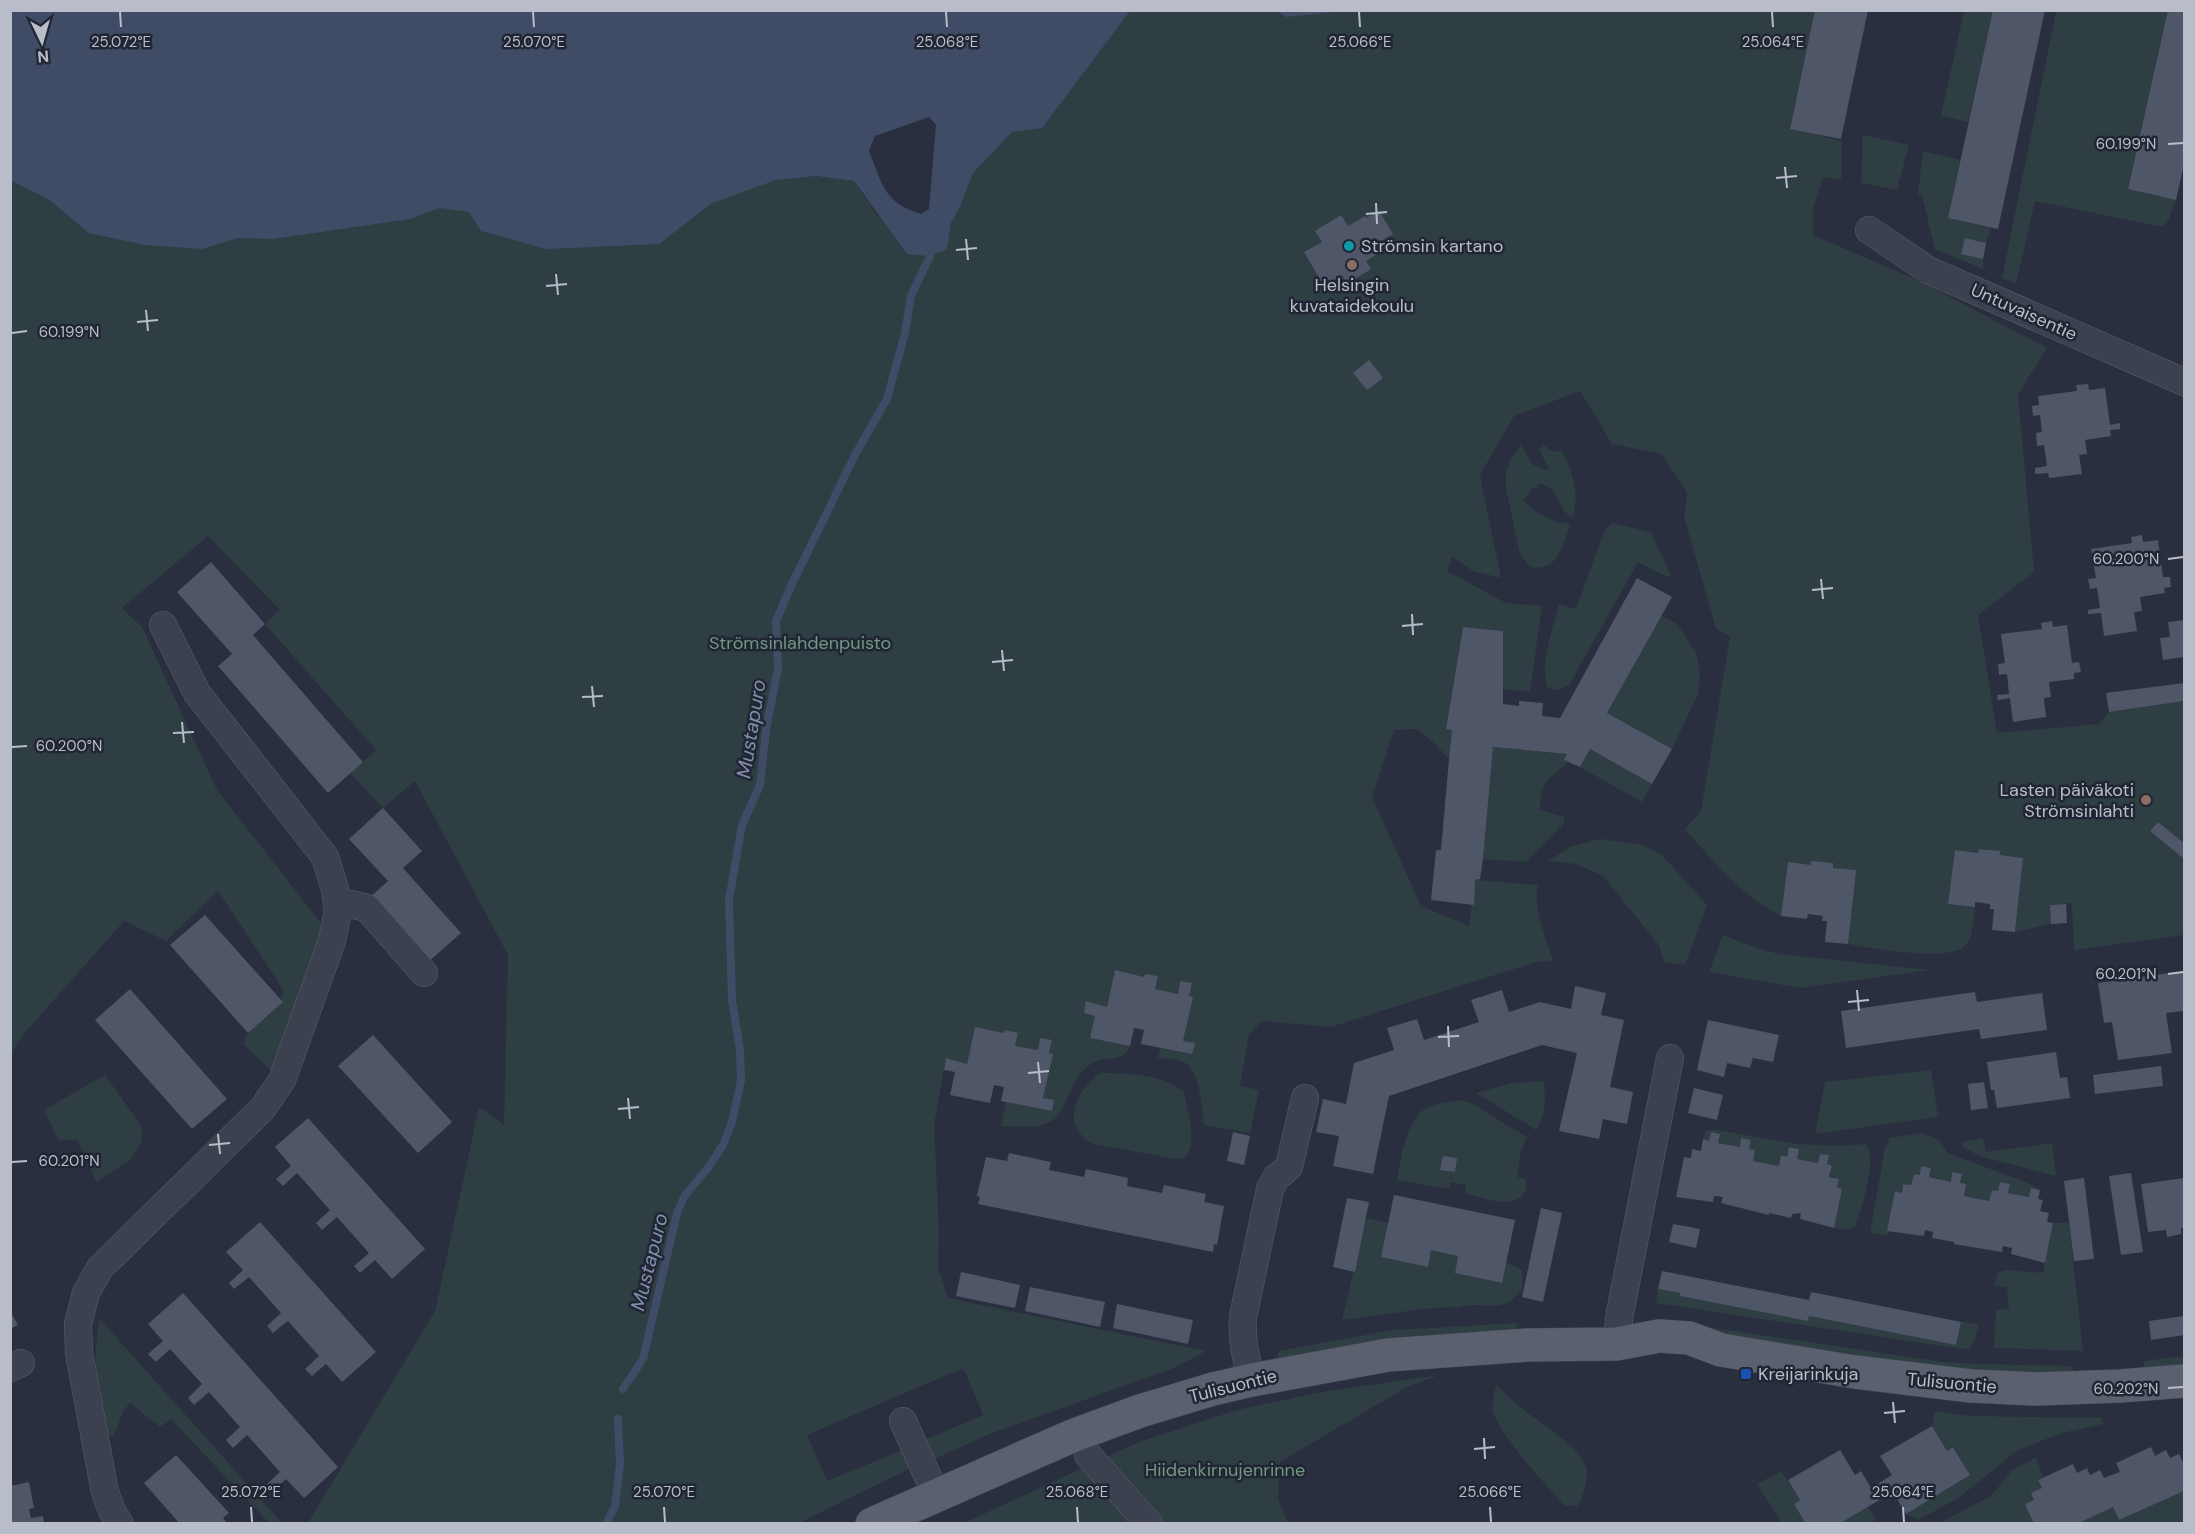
<svg xmlns="http://www.w3.org/2000/svg" width="2195" height="1534" font-family="'DM Sans',sans-serif">
<rect width="100%" height="100%" fill="#292f3e"/>
<!-- green -->
<g fill="#2e3e43">
<path d="M1130,10L1815,11L1790,128L1842,141L1841,180L1824,177L1813,207V235L1924,283L2047,348L2018,394L2034,572L1978,615L1997,733L2099,724L2109,712L2184,701V843L2158,822L2150,831L2184,859V935L2074,950L2072,903L2050,905L2051,924L2015,932L2023,858L2000,855V851L1979,849L1978,853L1956,850L1948,904L1975,907C1973,918 1974,939 1964,947C1944,962 1872,948 1848,944L1855,870L1833,868V863L1811,862V865L1788,863L1781,916C1740,895 1715,863 1685,829L1701,811L1730,636L1716,629L1684,517L1687,492L1661,454L1612,444L1580,391L1514,416L1480,475L1501,578L1473,571L1452,557L1447,571L1506,603L1542,606L1530,692L1503,689V631L1463,627L1446,728L1452,730L1449,759L1433,742L1416,729L1394,730L1372,797L1421,906L1469,926L1475,880L1538,885C1532,905 1547,941 1553,961L1536,962L1331,1027L1262,1021L1249,1034L1240,1086L1259,1090L1250,1133L1204,1125C1202,1109 1200,1073 1187,1064C1179,1058 1167,1059 1158,1058L1160,1048L1192,1054L1194,1043L1183,1041L1192,997L1189,996L1192,983L1180,981L1178,994L1155,989L1158,976L1145,974L1144,977L1115,970L1107,1007L1087,1001L1084,1013L1095,1016L1091,1038L1130,1046C1120,1066 1107,1053 1091,1064C1069,1078 1068,1114 1048,1123C1034,1129 1016,1126 1001,1126L1006,1102L1052,1111L1053,1100L1043,1098L1052,1054L1049,1053L1052,1041L1040,1038L1038,1050L1015,1046L1018,1034L1004,1033L975,1028L967,1064L946,1058L934,1125L939,1230L938,1268L948,1298L1206,1351L1174,1368L992,1433L932,1460L922,1441L983,1415L965,1372L962,1369L940,1378L807,1435L827,1481L905,1449L913,1467L799,1523H308L435,1311L479,1107L504,1125L508,955L415,781L383,808L350,773L376,750L265,624L280,610L208,536L122,608L142,627L217,790L324,927L272,1071L243,1044L248,1033L281,1004L283,989L218,891L166,941L124,921L23,1035L11,1053V181L48,199L89,233L106,204L816,176L854,181L877,215L930,256L947,249L951,223L961,205L973,173L1030,100Z"/>
<path d="M1964,11H1993L1968,122L1941,116Z"/>
<path d="M2056,11H2168L2128,189L2176,200L2169,219L2163,227L2035,201L2016,284L2002,278Z"/>
<path d="M1863,135L1909,145L1897,190L1861,183Z"/>
<path d="M1923,151L1960,160L1948,218L1991,228L1986,243L1965,238L1962,254L1983,259V269L1935,249L1922,196L1918,194Z"/>
<path d="M1521,445L1533,465L1548,470L1549,469L1539,450L1544,445L1553,452L1562,450C1572,473 1581,495 1572,518L1564,511L1553,490L1540,483L1537,485V488H1532L1523,501L1539,514L1554,520L1558,523L1565,522L1570,525C1562,546 1559,572 1530,567L1520,554L1506,489V472L1511,459Z"/>
<path d="M1612,523L1651,532L1671,576L1667,577L1638,562L1569,685C1561,689 1555,692 1547,687C1540,661 1553,629 1559,604L1576,609L1605,529Z"/>
<path d="M1661,615L1677,624L1696,652L1700,673L1698,694L1672,749L1607,713Z"/>
<path d="M1493,747L1567,754L1564,760L1568,762C1548,782 1541,777 1540,810L1564,817L1565,822L1526,862L1483,859Z"/>
<path d="M1590,749L1652,784L1642,802L1580,767Z"/>
<path d="M1600,839L1638,844L1661,854L1707,905L1685,965L1664,962L1659,945L1603,876L1576,864L1548,861L1570,847Z"/>
<path d="M1723,935L1757,948L1779,954L1929,970L1800,988L1709,972Z"/>
<path d="M1931,1070L1938,1117L1815,1134L1825,1082Z"/>
<path d="M1100,1073C1128,1073 1162,1074 1184,1092C1187,1111 1198,1141 1186,1157L1176,1159L1093,1144C1060,1125 1075,1092 1100,1073Z"/>
<path d="M105,1075L142,1127L141,1144L130,1160L96,1182L77,1139L59,1141L44,1110Z"/>
<path d="M1544,1081C1545,1099 1547,1114 1536,1130L1476,1093L1511,1083Z"/>
<path d="M1460,1100L1471,1103L1527,1137L1521,1151L1517,1177L1524,1178C1527,1182 1527,1187 1525,1191C1515,1211 1484,1198 1467,1194L1465,1192L1466,1185L1451,1182L1449,1189L1397,1180C1402,1158 1405,1118 1428,1107C1438,1103 1450,1102 1460,1100Z"/>
<path d="M1706,1130H1717L1797,1144L1838,1146L1866,1144C1878,1160 1861,1209 1855,1227L1848,1230L1834,1228L1842,1189L1837,1187L1838,1179L1830,1177L1832,1166L1827,1164L1829,1155L1820,1154L1818,1163L1797,1159L1799,1149L1789,1147L1787,1157L1781,1155L1779,1166L1753,1161L1755,1151L1749,1149L1751,1140L1742,1138L1740,1147L1718,1143L1720,1134L1711,1132L1709,1141L1703,1139Z"/>
<path d="M1921,1133C1934,1136 1942,1141 1947,1153L2026,1182L2040,1190L2031,1188L2029,1197L2008,1193L2010,1184L2000,1182L1998,1191L1992,1190L1989,1201L1964,1196L1966,1185L1960,1183L1962,1175L1953,1173L1951,1182L1929,1177L1931,1168L1922,1166L1920,1175L1914,1174L1911,1185L1903,1184L1902,1193L1895,1192L1888,1236L1870,1233L1885,1148L1890,1138Z"/>
<path d="M1983,1138L1986,1152L2052,1143L2056,1176L1979,1156L1962,1146L1961,1142Z"/>
<path d="M1366,1218L1389,1223L1381,1257L1428,1267L1431,1250L1458,1256L1455,1273L1501,1283L1506,1262L1522,1270V1291C1517,1294 1512,1301 1506,1303C1491,1309 1472,1301 1458,1308L1452,1307L1423,1309L1342,1320Z"/>
<path d="M2053,1223H2069L2083,1351L1994,1348L1996,1310L2009,1308L2007,1287L1994,1286L1997,1273L2006,1270L2043,1273Z"/>
<path d="M1658,1289L1680,1293V1296L1808,1321L1809,1316L1956,1345L1961,1322L1979,1324L1975,1338L1970,1348L1962,1349L1656,1303Z"/>
<path d="M99,1318L282,1523H269L171,1419L160,1427L130,1403L124,1410L113,1437L106,1433L95,1359Z"/>
<path d="M1517,1323L1515,1334L1281,1361L1278,1358V1351L1393,1330Z"/>
<path d="M1686,1324L1943,1362L1977,1364L2073,1366L2074,1377H2024L1741,1341Z"/>
<path d="M2184,1356V1369L2144,1371V1361Z"/>
<path d="M1439,1375L1407,1387L1280,1462L1278,1498L1288,1523L962,1524L1139,1442L1237,1410L1316,1393Z"/>
<path d="M1496,1384C1504,1392 1512,1400 1520,1407C1537,1421 1585,1448 1587,1471C1588,1483 1582,1496 1578,1507L1564,1505C1544,1483 1503,1439 1493,1412C1491,1404 1495,1392 1496,1384Z"/>
<path d="M1935,1411L1971,1416L2102,1418L2103,1424L2062,1433L2018,1450L1957,1499L1918,1520L1906,1514L1970,1475L1954,1447L1947,1451L1932,1426Z"/>
<path d="M2036,1457L2043,1477L2038,1480L2042,1488L2034,1500V1523L1938,1524L1992,1495L2011,1471Z"/>
<path d="M1781,1471L1800,1500L1794,1504L1806,1523H1782L1757,1484Z"/>
<path d="M2184,1491V1523L2077,1524L2113,1507L2119,1520Z"/>
<path d="M1868,1507L1876,1518L1872,1523L1839,1524Z"/>
</g>
<!-- water -->
<g fill="#404b66" fill-rule="evenodd">
<path d="M10,11L11,10L1130,11L1042,128L1012,132L973,173L961,205L951,223L947,249L930,256L907,254L854,181L816,176L776,180L712,203L659,244L546,249L481,231L469,212L440,208L410,219L273,239L238,238L202,249L145,245L89,233L48,199L11,181ZM929,117L936,125L929,209L921,214C883,202 883,185 869,151L875,136Z"/>
<path d="M1277,11H1345L1286,17Z"/>
</g>
<g fill="none" stroke-linecap="round" stroke-linejoin="round">
<!-- stream -->
<g stroke="#404b66" stroke-width="8">
<path d="M623,1389L643,1359L677,1213L685,1195L708,1168L723,1145L732,1122L741,1081L740,1050L732,1000L729,900L742,825L760,785L766,730L778,668L776,621L791,586L855,455L887,399L905,333L911,296L930,256"/>
<path d="M606,1524L615,1506L620,1464L618,1419"/>
</g>
</g>
<!-- building -->
<g fill="#4f5667">
<path d="M1815,10H1868L1841,139L1790,129Z"/>
<path d="M1993,10H2045L1998,229L1948,218Z"/>
<path d="M2168,10H2184V164L2176,200L2128,189Z"/>
<path d="M1379,211L1393,234L1380,242L1385,249L1366,261L1371,269L1347,284L1342,275L1324,286L1304,252L1322,242L1315,231L1341,215L1348,226L1365,216L1366,218Z"/>
<path d="M1965,238L1986,243L1983,259L1961,254Z"/>
<path d="M1369,360L1383,378L1367,390L1353,373Z"/>
<path d="M2088,384L2089,390L2105,388L2110,425L2120,423V429L2110,430L2111,436L2085,440L2087,454L2079,455L2082,474L2049,478L2048,473L2035,474V468L2047,466L2044,445L2037,446L2036,433L2042,432L2040,415L2033,416L2032,406L2039,405L2038,396L2077,391L2076,385Z"/>
<path d="M2142,535L2143,542L2158,540L2163,577H2170L2171,587L2164,588L2165,593L2140,597L2142,611L2134,612L2137,631L2104,636L2101,613L2088,614V610L2100,608L2097,588L2090,589L2088,579L2096,578L2091,549L2132,543L2131,537Z"/>
<path d="M211,562L265,624L253,635L363,762L328,793L218,666L232,654L177,592Z"/>
<path d="M1637,578L1672,597L1607,713L1672,749L1652,784L1590,749L1580,767L1564,760L1567,754L1493,747L1483,859L1480,879L1475,880L1474,905L1431,900L1436,850H1441L1449,759L1452,730L1446,729L1463,627L1503,631V704L1519,706V701L1543,703L1542,716L1560,718Z"/>
<path d="M2184,620V657L2163,660L2160,638L2170,637L2168,622Z"/>
<path d="M2052,621L2053,627L2067,625L2072,663L2079,662L2081,672L2074,673V679L2049,682L2051,697L2044,698L2046,717L2013,722L2010,698L1998,700L1997,695L2009,694L2007,674L1999,675L1998,664L2005,663L2001,634L2042,629L2041,623Z"/>
<path d="M2184,683V701L2109,712L2106,693Z"/>
<path d="M383,808L422,851L403,868L461,933L426,964L368,899L388,881L349,839Z"/>
<path d="M2158,822L2184,843V859L2150,831Z"/>
<path d="M1979,849L2000,851V855L2023,858L2015,932L1992,930L1994,909H1990V904L1975,902V907L1948,904L1955,850L1978,853Z"/>
<path d="M1811,861L1833,863V868L1856,870L1848,944L1825,942L1827,921H1822L1823,916L1808,914L1807,919L1781,916L1788,862L1811,865Z"/>
<path d="M2066,904L2067,923L2051,924L2050,905Z"/>
<path d="M205,915L283,1002L248,1033L170,945Z"/>
<path d="M1115,970L1144,977L1145,974L1158,976L1155,989L1178,994L1180,981L1192,983L1189,996L1193,997L1183,1041L1195,1043L1192,1054L1141,1044L1144,1030L1134,1028L1130,1046L1090,1038L1095,1016L1084,1013L1086,1001L1107,1007Z"/>
<path d="M2184,971V1011L2166,1013L2172,1053L2118,1060L2112,1022L2104,1023L2098,983Z"/>
<path d="M1575,986L1606,993L1601,1015L1624,1020L1610,1087L1633,1092L1627,1124L1603,1119L1599,1139L1559,1131L1577,1053L1542,1045L1389,1096L1373,1174L1333,1166L1339,1136L1316,1132L1323,1099L1346,1104L1354,1063L1394,1050L1387,1028L1417,1019L1424,1040L1479,1022L1471,1000L1502,990L1509,1012L1540,1002L1571,1009Z"/>
<path d="M130,989L227,1099L192,1129L95,1020Z"/>
<path d="M1975,992L1977,1002L2042,993L2047,1030L1981,1039L1979,1029L1846,1048L1841,1011Z"/>
<path d="M1708,1020L1779,1035L1773,1062L1753,1058L1750,1068L1727,1063L1724,1077L1697,1070Z"/>
<path d="M975,1027L1004,1033L1005,1030L1018,1033L1015,1046L1038,1050L1040,1038L1052,1040L1049,1053L1053,1054L1043,1098L1054,1100L1052,1111L1001,1101L1004,1087L994,1085L990,1103L950,1095L955,1072L944,1070L946,1058L967,1064Z"/>
<path d="M373,1035L452,1122L418,1153L338,1066Z"/>
<path d="M2056,1052L2060,1078L2067,1077L2070,1098L1997,1108L1994,1090H1991L1987,1062Z"/>
<path d="M2161,1066L2163,1086L2095,1094L2093,1075Z"/>
<path d="M1984,1082L1988,1108L1971,1110L1968,1084Z"/>
<path d="M1694,1088L1723,1095L1717,1120L1688,1113Z"/>
<path d="M308,1118L425,1249L392,1279L375,1260L360,1273L354,1266L369,1253L337,1217L322,1230L316,1223L330,1210L297,1173L283,1186L276,1179L291,1166L275,1147Z"/>
<path d="M1233,1132L1250,1136L1244,1165L1227,1161Z"/>
<path d="M1711,1132L1720,1134L1718,1143L1740,1147L1741,1138L1751,1140L1749,1149L1755,1150L1753,1161L1779,1166L1781,1155L1787,1157L1789,1147L1799,1149L1797,1159L1818,1163L1820,1154L1829,1155L1827,1164L1832,1166L1829,1177L1839,1179L1837,1187L1842,1189L1834,1228L1800,1219L1801,1213L1792,1214L1791,1218L1769,1213V1215L1721,1203L1723,1197L1714,1196L1713,1202L1676,1197L1684,1157L1691,1158L1692,1149L1701,1151L1703,1139L1709,1141Z"/>
<path d="M1009,1153L1051,1162L1049,1170L1084,1177L1086,1169L1128,1178L1127,1186L1162,1193L1164,1185L1206,1194L1204,1202L1224,1206L1217,1245L1214,1244L1213,1252L978,1204L980,1197L977,1196L986,1157L1007,1161Z"/>
<path d="M1443,1156L1457,1158L1455,1172L1440,1170Z"/>
<path d="M1921,1166L1931,1168L1929,1177L1951,1182L1952,1172L1962,1174L1960,1183L1966,1184L1964,1196L1989,1201L1992,1190L1998,1191L2000,1182L2010,1184L2008,1193L2029,1197L2031,1188L2040,1190L2038,1199L2043,1200L2040,1211L2049,1213L2047,1222L2053,1223L2045,1263L2011,1254L2012,1248L2003,1246L2002,1252L1954,1244V1242L1932,1238L1933,1232L1925,1230L1924,1236L1887,1231L1895,1191L1902,1193L1903,1184L1911,1185L1914,1174L1920,1175Z"/>
<path d="M2131,1173L2143,1252L2121,1255L2109,1176Z"/>
<path d="M2084,1178L2094,1259L2074,1261L2064,1181Z"/>
<path d="M2184,1178V1228H2181V1234L2167,1237L2166,1230L2148,1232L2141,1184Z"/>
<path d="M1394,1195L1515,1220L1502,1283L1455,1273L1458,1256L1431,1250L1428,1267L1381,1257Z"/>
<path d="M1347,1198L1369,1202L1355,1272L1333,1267Z"/>
<path d="M1541,1208L1562,1213L1543,1302L1522,1297Z"/>
<path d="M260,1222L376,1352L342,1382L326,1364L312,1376L305,1369L319,1356L288,1321L273,1333L267,1326L281,1313L249,1277L234,1289L229,1283L243,1270L226,1252Z"/>
<path d="M1673,1224L1700,1229L1696,1248L1669,1242Z"/>
<path d="M1662,1271L1809,1300L1811,1292L1961,1322L1956,1345L1809,1316L1808,1321L1680,1296V1293L1658,1289Z"/>
<path d="M961,1272L1020,1285L1015,1308L956,1296Z"/>
<path d="M1030,1287L1105,1302L1100,1327L1025,1311Z"/>
<path d="M183,1293L338,1467L304,1498L286,1479L272,1492L266,1485L280,1472L247,1435L233,1448L226,1440L240,1427L209,1392L194,1405L188,1398L202,1384L170,1349L156,1362L148,1354L163,1341L148,1324Z"/>
<path d="M1117,1304L1193,1320L1188,1344L1113,1328Z"/>
<path d="M10,1311L18,1325L10,1329Z"/>
<path d="M2184,1316V1335L2151,1340L2149,1321Z"/>
<path d="M1932,1426L1947,1451L1953,1447L1970,1475L1906,1514L1893,1492L1839,1524H1806L1794,1504L1800,1500L1788,1480L1840,1450L1855,1475L1861,1471L1871,1488L1892,1475L1880,1456Z"/>
<path d="M2151,1447L2155,1456L2166,1450L2170,1458L2179,1454L2183,1462L2184,1461V1491L2119,1520L2113,1507L2077,1524H2034L2025,1504L2034,1500L2031,1493L2042,1488L2038,1480L2073,1464L2077,1473L2087,1468L2090,1475L2100,1470L2104,1478L2120,1472L2116,1463Z"/>
<path d="M176,1455L229,1513L223,1518L228,1524H180L144,1483Z"/>
<path d="M29,1482L34,1508L29,1509L31,1518L43,1516L44,1524H12L10,1486Z"/>
</g>
<g fill="none" stroke-linecap="round" stroke-linejoin="round">
<defs>
<g id="minor">
<path d="M1869,230L1928,270L2184,382"/>
<path d="M337,901L367,908L424,973"/>
<path d="M1616,1344L1620,1313L1670,1058"/>
<path d="M10,1368L21,1363"/>
<path d="M1252,1380C1246,1358 1241,1340 1243,1317L1270,1189L1276,1178L1289,1167L1305,1098"/>
<path d="M903,1421L936,1495"/>
<path d="M1088,1455L1149,1524"/>
<path d="M120,1524L112,1511L105,1492L79,1353L78,1324L86,1293L100,1268L263,1108L282,1080L332,941L338,911L335,889L325,857L197,693L163,625"/>
</g>
<path id="major" d="M872,1524L1072,1436L1140,1411L1213,1389L1252,1380L1388,1355L1528,1345L1616,1344L1659,1336L1689,1338L1721,1350L1855,1372L1971,1386L2037,1389L2120,1386L2184,1381"/>
</defs>
<!-- minor casing -->
<use href="#minor" stroke="#5a5f6c" stroke-width="28"/>
<!-- major casing -->
<use href="#major" stroke="#464a58" stroke-width="34"/>
<!-- minor -->
<use href="#minor" stroke="#3c414f" stroke-width="27"/>
<!-- major -->
<use href="#major" stroke="#5b606e" stroke-width="33"/>
</g>
<!-- ticks -->
<path fill="none" stroke="#b9bdc9" stroke-width="2" d="M120,12L121,27M533,12L534,27M946,12L947,27M1359,12L1360,27M1772,12L1773,27M2168,144L2183,143M1785,167L1787,188M1776,178L1797,176M1376,203L1377,224M1366,214L1387,212M966,239L968,260M956,250L977,248M556,274L558,295M546,286L567,284M146,310L148,331M137,322L158,320M12,333L27,331M2168,559L2183,557M1821,579L1823,599M1812,590L1833,588M1412,614L1413,635M1402,626L1423,624M1002,650L1004,671M992,662L1013,660M592,686L594,707M582,697L603,696M182,722L184,743M173,733L194,732M12,747L27,746M2168,974L2183,972M1857,990L1859,1011M1848,1002L1869,1000M1448,1026L1449,1047M1438,1037L1459,1036M1038,1062L1040,1083M1028,1073L1049,1071M628,1098L630,1119M618,1109L639,1107M218,1134L220,1154M209,1145L230,1143M12,1162L27,1161M2168,1388L2183,1387M1893,1402L1895,1423M1884,1413L1905,1411M1484,1438L1485,1459M1474,1449L1495,1447M251,1507L252,1522M664,1507L665,1522M1077,1507L1078,1522M1490,1507L1491,1522M1903,1507L1904,1522"/>
<!-- markers -->
<circle fill="#0f9aa8" stroke="#212634" stroke-width="2" cx="1349" cy="246" r="6"/>
<g fill="#8d6e63" stroke="#212634" stroke-width="2">
<circle cx="1352" cy="265" r="6"/>
<circle cx="2146" cy="800" r="6"/>
</g>
<rect fill="#1a4fb4" stroke="#212634" stroke-width="2" x="1740" y="1368" width="12" height="12" rx="3"/>
<g text-anchor="middle" stroke-width="5" stroke-linejoin="round" paint-order="stroke">
<!-- poi labels -->
<g font-size="18" fill="#b9bdc9" stroke="#212634" text-anchor="start">
<text x="1361" y="252">Strömsin kartano</text>
<text x="1352" y="291" text-anchor="middle">Helsingin<tspan x="1352" dy="21">kuvataidekoulu</tspan></text>
<text x="2134" y="796" text-anchor="end">Lasten päiväkoti<tspan x="2134" dy="21">Strömsinlahti</tspan></text>
<text x="1758" y="1380">Kreijarinkuja</text>
</g>
<!-- street labels -->
<g font-size="18" fill="#b9bdc9" stroke="#212634">
<text transform="translate(2024 312) rotate(24)" y="6">Untuvaisentie</text>
<text transform="translate(1952 1383) rotate(5)" y="6">Tulisuontie</text>
<text transform="translate(1233 1386) rotate(-14)" y="6">Tulisuontie</text>
</g>
<!-- park labels -->
<g font-size="18" fill="#739780" stroke="#212634">
<text x="800" y="649">Strömsinlahdenpuisto</text>
<text x="1225" y="1476">Hiidenkirnujenrinne</text>
</g>
<!-- water labels -->
<g font-size="20" font-style="italic" fill="#848fad" stroke="#212634">
<text transform="translate(751 729) rotate(-81)" y="7">Mustapuro</text>
<text transform="translate(649 1262) rotate(-76)" y="7">Mustapuro</text>
</g>
</g>
<g font-size="15" text-anchor="middle" fill="#b9bdc9" stroke="#212634" stroke-width="5" stroke-linejoin="round" paint-order="stroke">
<text x="121" y="47">25.072°E</text>
<text x="534" y="47">25.070°E</text>
<text x="947" y="47">25.068°E</text>
<text x="1360" y="47">25.066°E</text>
<text x="1773" y="47">25.064°E</text>
<text x="2126" y="149">60.199°N</text>
<text x="69" y="337">60.199°N</text>
<text x="2126" y="564">60.200°N</text>
<text x="69" y="751">60.200°N</text>
<text x="2126" y="979">60.201°N</text>
<text x="69" y="1166">60.201°N</text>
<text x="2126" y="1394">60.202°N</text>
<text x="251" y="1497">25.072°E</text>
<text x="664" y="1497">25.070°E</text>
<text x="1077" y="1497">25.068°E</text>
<text x="1490" y="1497">25.066°E</text>
<text x="1903" y="1497">25.064°E</text>
</g>
<!-- border -->
<rect width="2195" height="1534" fill="none" stroke="#b9bdc9" stroke-width="24"/>
<!-- north arrow -->
<g transform="translate(42 42) rotate(175)" stroke="#212634" stroke-width="4.5" paint-order="stroke">
<path d="M0-4.5L10 22L0 15L-10 22Z" fill="#b9bdc9"/>
<text y="-9" font-size="16" font-weight="bold" text-anchor="middle" fill="#b9bdc9">N</text>
</g>
</svg>
